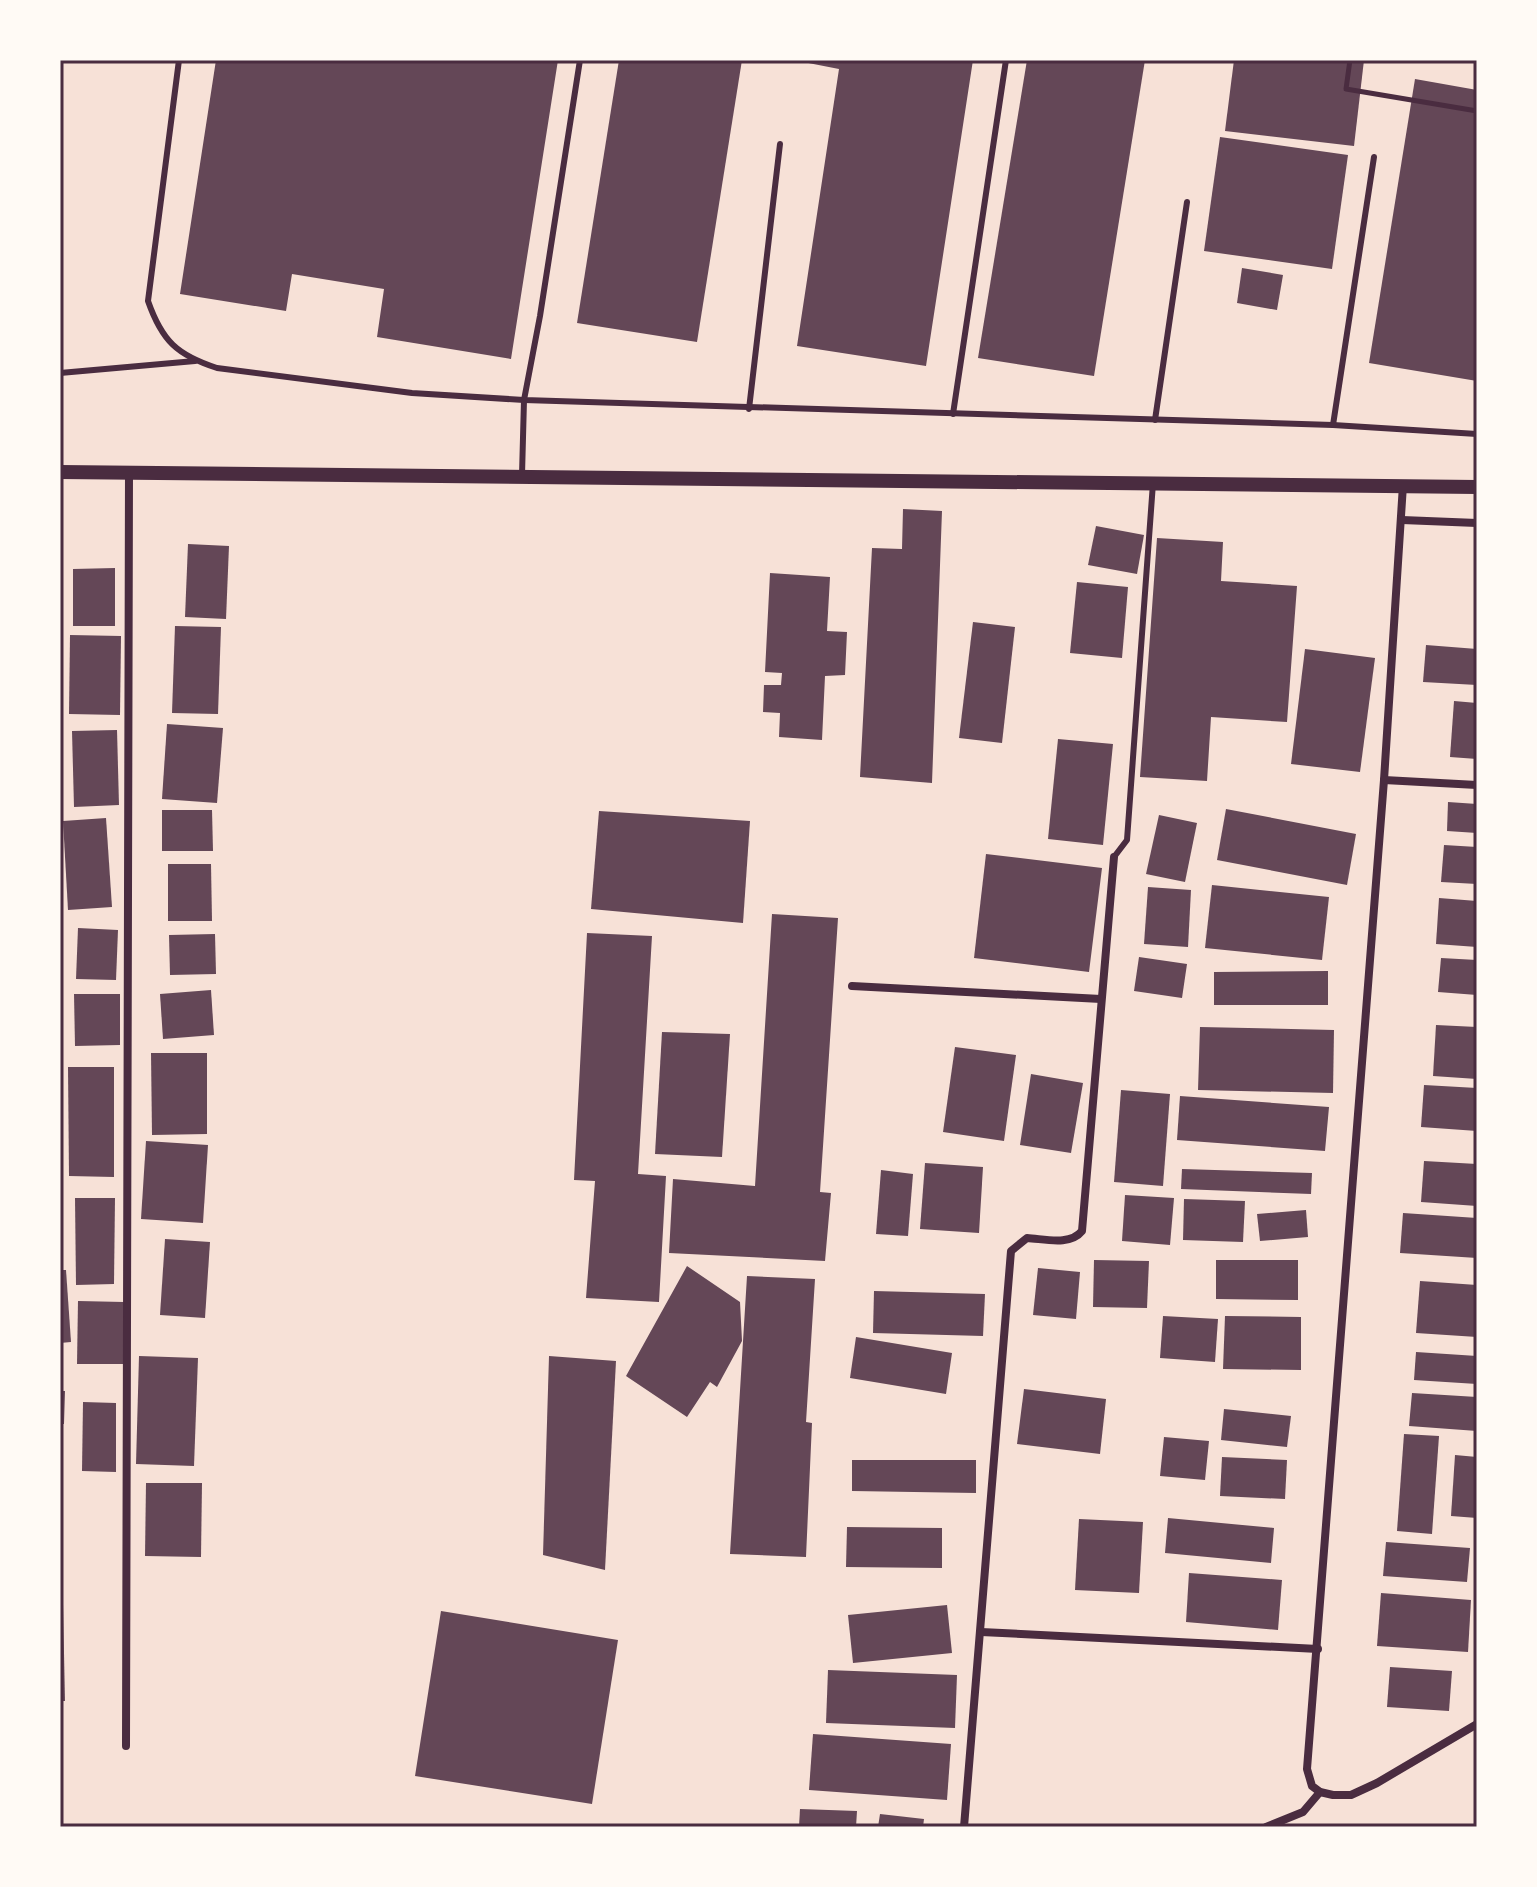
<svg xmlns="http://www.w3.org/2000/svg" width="1537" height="1887" font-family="Helvetica,sans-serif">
<rect width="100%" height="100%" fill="#f7e1d7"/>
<!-- building -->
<g fill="#644757">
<path d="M216,60H558L511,359L377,337L384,289L292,274L286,311L180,294Z"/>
<path d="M619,60H742L697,342L577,323Z"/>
<path d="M793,60H973L926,366L797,346L839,69Z"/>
<path d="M1027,60H1145L1094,376L978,358Z"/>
<path d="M1234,60H1364L1354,146L1225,131Z"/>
<path d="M1415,79L1477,90V381L1369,363Z"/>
<path d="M1220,137L1348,155L1332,269L1204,251Z"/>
<path d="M1242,268L1283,275L1277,310L1237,303Z"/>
<path d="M903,509L942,511L932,783L860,777L872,548L902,549Z"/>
<path d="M1096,526L1144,535L1137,574L1088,565Z"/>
<path d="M1157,538L1223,542L1221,581L1297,586L1287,722L1211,717L1207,781L1140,777Z"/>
<path d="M188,544L229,546L226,619L185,617Z"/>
<path d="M115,568V626H73V569Z"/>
<path d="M770,573L830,577L827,631L847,632L845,675L825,676L822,740L779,737L780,713L763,712L764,685H781L782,673L765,672Z"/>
<path d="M1077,582L1128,587L1122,658L1070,653Z"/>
<path d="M973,622L1015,627L1002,743L959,738Z"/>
<path d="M175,626L221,627L218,714L172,713Z"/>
<path d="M70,635L121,636L120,715L69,714Z"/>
<path d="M1426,645L1477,649V685L1423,682Z"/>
<path d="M1305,649L1375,658L1360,772L1291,764Z"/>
<path d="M1454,701L1477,703V759L1450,757Z"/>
<path d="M167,724L223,728L217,803L162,799Z"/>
<path d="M117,730L119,805L74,807L72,731Z"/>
<path d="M1058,739L1113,744L1103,845L1048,839Z"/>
<path d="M1448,802L1477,804V833L1447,831Z"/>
<path d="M1226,809L1356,834L1347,885L1217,860Z"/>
<path d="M162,810H212L213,851H162Z"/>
<path d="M599,811L750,821L743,923L591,909Z"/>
<path d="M1159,815L1197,823L1185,882L1146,874Z"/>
<path d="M106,818L112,907L68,910L63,821Z"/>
<path d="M1444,845L1477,847V884L1441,882Z"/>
<path d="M986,854L1102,868L1089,972L974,958Z"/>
<path d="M168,864H211L212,921H168Z"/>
<path d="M1212,885L1329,897L1322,960L1205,948Z"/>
<path d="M1148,887L1191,890L1188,947L1144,944Z"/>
<path d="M1439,898L1477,901V947L1436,944Z"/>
<path d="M772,914L838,918L820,1192L831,1193L825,1261L669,1253L673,1179L755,1186Z"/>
<path d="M78,928L118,930L116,980L76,979Z"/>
<path d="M587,933L652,936L638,1174L666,1176L659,1302L586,1298L595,1181L574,1180Z"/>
<path d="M215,934L216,974L170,975L169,935Z"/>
<path d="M1139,957L1187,964L1182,998L1134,991Z"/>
<path d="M1441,958L1477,960V995L1438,992Z"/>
<path d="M1328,971V1005H1214V972Z"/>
<path d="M211,990L214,1035L163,1039L160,994Z"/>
<path d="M74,994H120V1045L75,1046Z"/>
<path d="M1436,1025L1477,1027V1079L1433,1076Z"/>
<path d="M1200,1027L1334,1030L1333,1093L1198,1090Z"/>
<path d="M662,1032L730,1034L722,1157L655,1154Z"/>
<path d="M955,1047L1016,1055L1004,1141L943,1132Z"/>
<path d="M151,1053H207V1134L152,1135Z"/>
<path d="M68,1067H114V1177L69,1176Z"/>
<path d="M1031,1074L1083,1083L1071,1153L1020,1145Z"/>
<path d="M1424,1085L1477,1088V1131L1421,1127Z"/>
<path d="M1121,1090L1170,1094L1163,1186L1114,1182Z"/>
<path d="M1180,1096L1329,1107L1325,1151L1177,1140Z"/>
<path d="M146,1141L208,1145L203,1223L141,1219Z"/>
<path d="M1424,1161L1477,1164V1206L1421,1202Z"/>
<path d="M925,1163L983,1167L979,1233L920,1229Z"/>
<path d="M1182,1169L1312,1173L1311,1194L1181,1189Z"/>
<path d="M881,1170L913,1174L908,1236L876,1234Z"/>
<path d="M1125,1195L1174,1198L1170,1245L1122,1241Z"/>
<path d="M75,1198H115L114,1284L76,1285Z"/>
<path d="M1184,1199L1245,1201L1243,1242L1183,1240Z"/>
<path d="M1306,1210L1308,1237L1260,1241L1257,1214Z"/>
<path d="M1403,1213L1477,1218V1258L1400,1253Z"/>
<path d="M165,1239L210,1242L205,1318L160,1315Z"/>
<path d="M1094,1260L1149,1261L1147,1308L1093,1307Z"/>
<path d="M1216,1260H1298V1300L1216,1299Z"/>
<path d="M687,1266L740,1302L742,1341L717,1387L710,1382L687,1417L626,1376Z"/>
<path d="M1038,1268L1080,1272L1076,1319L1033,1315Z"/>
<path d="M60,1270H66L71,1342L60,1343Z"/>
<path d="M747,1276L815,1279L806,1422L812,1423L806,1557L730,1554Z"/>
<path d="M1420,1281L1477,1285V1337L1416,1333Z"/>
<path d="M874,1291L985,1294L983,1336L873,1333Z"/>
<path d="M78,1301L124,1302L123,1364H77Z"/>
<path d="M1163,1316L1218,1319L1215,1362L1160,1358Z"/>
<path d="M1225,1316L1301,1317V1370L1223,1369Z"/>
<path d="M856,1337L952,1353L946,1394L850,1378Z"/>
<path d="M1416,1352L1477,1356V1384L1414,1380Z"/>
<path d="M139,1356L198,1358L194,1466L136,1464Z"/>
<path d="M549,1356L616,1361L605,1570L543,1555Z"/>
<path d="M1024,1389L1106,1399L1100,1454L1017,1444Z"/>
<path d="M60,1391H65L64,1424H60Z"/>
<path d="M1412,1393L1477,1397V1431L1409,1426Z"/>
<path d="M83,1402L116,1403V1472L82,1471Z"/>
<path d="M1224,1409L1291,1416L1287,1447L1221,1440Z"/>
<path d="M1404,1434L1439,1436L1432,1534L1397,1531Z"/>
<path d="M1164,1437L1209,1441L1205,1480L1160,1476Z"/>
<path d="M1455,1455L1477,1457V1518L1451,1516Z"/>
<path d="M1222,1457L1287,1460L1285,1499L1220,1496Z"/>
<path d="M852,1460H976V1493L852,1491Z"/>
<path d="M146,1483H202L201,1557L145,1556Z"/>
<path d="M1168,1518L1274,1528L1271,1563L1165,1553Z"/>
<path d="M1079,1519L1143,1522L1139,1593L1075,1590Z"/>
<path d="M847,1527L942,1528V1568L846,1567Z"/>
<path d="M1386,1542L1470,1548L1467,1582L1383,1576Z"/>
<path d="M1189,1573L1282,1580L1278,1630L1186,1622Z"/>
<path d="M1381,1593L1471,1600L1468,1652L1377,1646Z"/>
<path d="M60,1604H63L65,1701H60Z"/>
<path d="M947,1605L952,1653L853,1663L848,1615Z"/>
<path d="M441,1611L618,1640L592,1804L415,1776Z"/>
<path d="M1390,1667L1452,1671L1449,1711L1387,1707Z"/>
<path d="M828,1670L957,1675L955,1728L826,1723Z"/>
<path d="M813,1734L951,1744L947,1800L809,1790Z"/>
<path d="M800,1809L857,1811L856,1827H799Z"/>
<path d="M880,1814L924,1819L923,1827H878Z"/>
</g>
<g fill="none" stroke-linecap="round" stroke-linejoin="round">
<!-- path -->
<path stroke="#4a2c40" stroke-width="5" d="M1350,60L1346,89L1477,111"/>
<!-- service -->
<g stroke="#4a2c40" stroke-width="6">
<path d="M179,60L148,301C162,341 177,355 217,368L412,393L524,400L1333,425L1477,434"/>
<path d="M60,373L195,361"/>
<path d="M749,409L780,144"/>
<path d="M953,414L1006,60"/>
<path d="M1155,420L1187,202"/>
<path d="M1333,425L1374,157"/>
<path d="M522,475L524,400L540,316L580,60"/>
<path d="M1114,857L1127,840L1153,483"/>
</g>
<!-- minor -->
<g stroke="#4a2c40" stroke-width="8">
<path d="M1403,485L1384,780L1307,1769L1312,1786L1320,1792L1333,1795H1351L1377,1783L1477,1724"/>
<path d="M1402,520L1477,523"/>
<path d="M1384,780L1477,785"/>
<path d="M852,986L1101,999"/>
<path d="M981,1632L1318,1649"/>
<path d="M126,1746L129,471"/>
<path d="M964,1827L1011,1251L1027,1238C1045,1239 1070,1246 1082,1231L1114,857"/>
<path d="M1266,1827L1303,1812L1320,1792"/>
</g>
<!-- tertiary -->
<path stroke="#4a2c40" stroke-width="14" d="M60,472L1477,487"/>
</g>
<!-- border -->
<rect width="1537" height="1887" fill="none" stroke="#fffaf5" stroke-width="124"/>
<rect x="62" y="62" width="1413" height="1763" fill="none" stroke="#4a2c40" stroke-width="3"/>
</svg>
